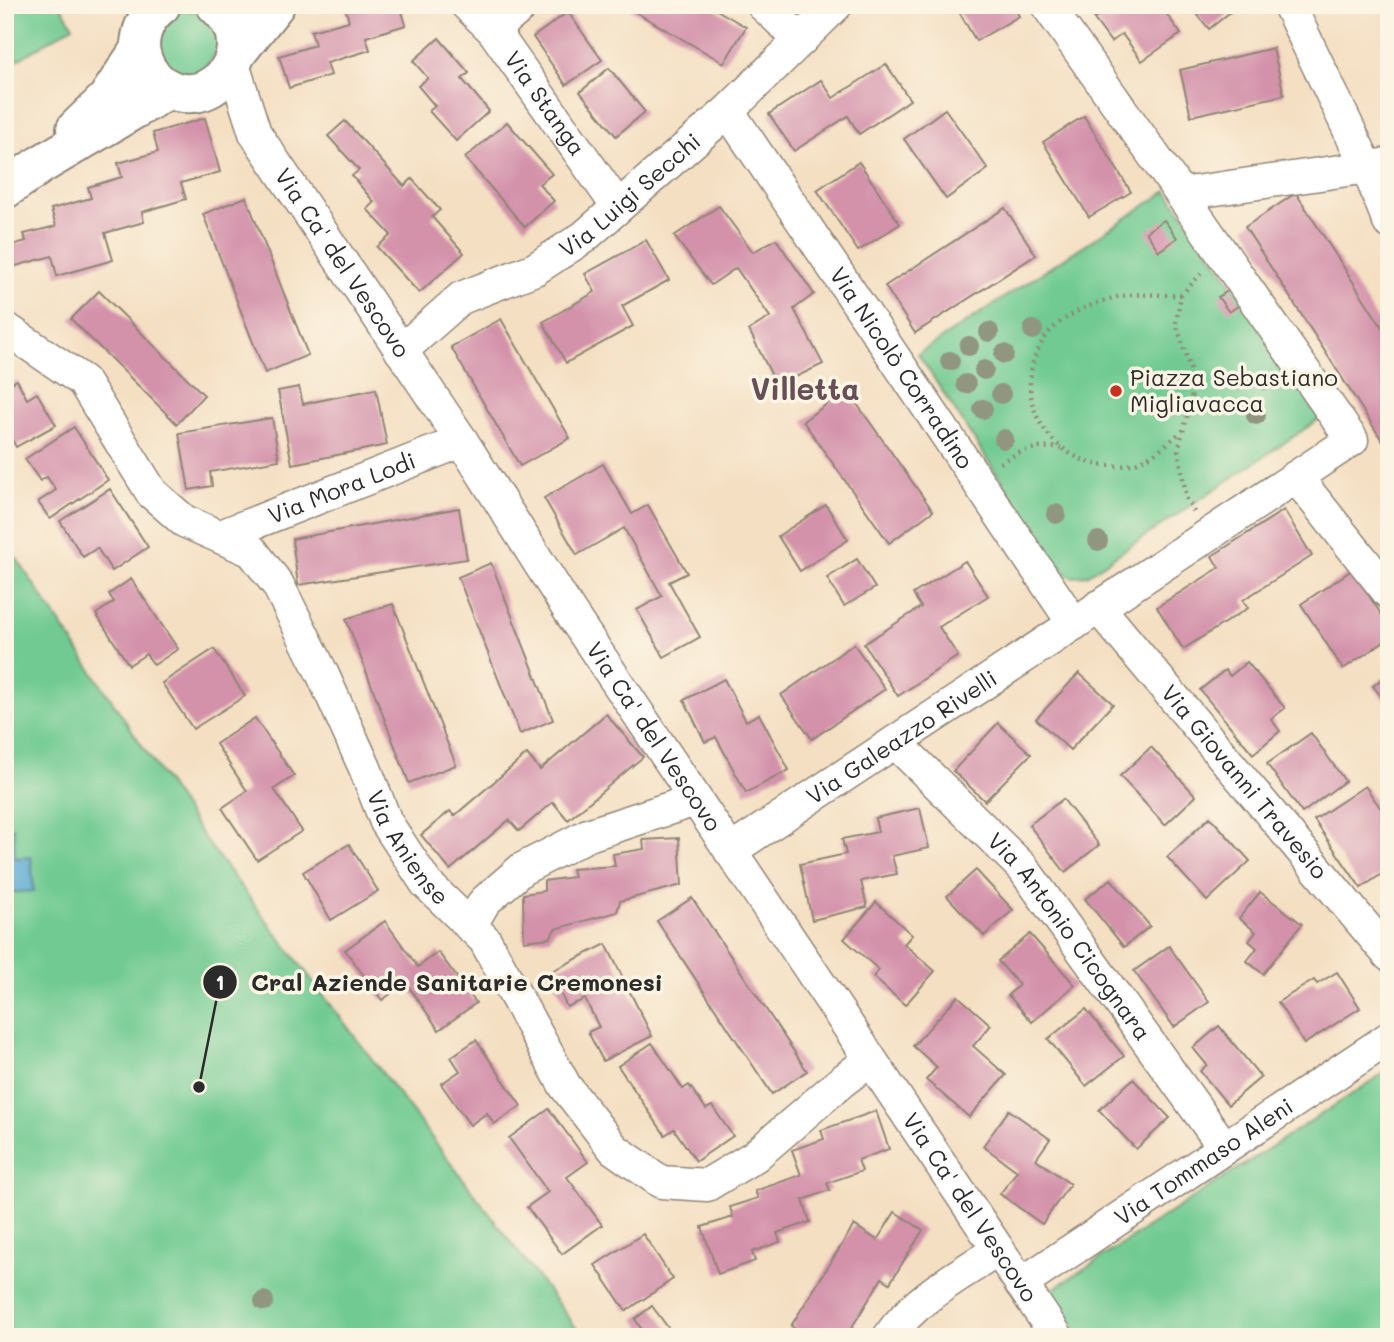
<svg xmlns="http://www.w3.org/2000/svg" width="1394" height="1342" font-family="Mali,sans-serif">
<rect width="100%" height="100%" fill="#fcf5e5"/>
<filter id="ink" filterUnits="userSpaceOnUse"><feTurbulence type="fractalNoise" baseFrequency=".0143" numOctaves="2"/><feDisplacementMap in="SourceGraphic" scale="14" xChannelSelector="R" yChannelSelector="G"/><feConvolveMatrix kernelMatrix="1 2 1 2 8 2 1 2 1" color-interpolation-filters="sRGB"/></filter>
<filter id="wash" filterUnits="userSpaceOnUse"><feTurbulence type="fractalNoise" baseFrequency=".00686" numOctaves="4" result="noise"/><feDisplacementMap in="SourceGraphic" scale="28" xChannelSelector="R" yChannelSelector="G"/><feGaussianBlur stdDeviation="1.57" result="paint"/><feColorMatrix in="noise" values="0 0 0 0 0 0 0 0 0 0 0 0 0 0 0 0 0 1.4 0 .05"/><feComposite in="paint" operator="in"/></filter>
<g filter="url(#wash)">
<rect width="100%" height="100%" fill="#f4dfc2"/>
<!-- green -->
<g fill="#70ca91" stroke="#4e7a5e" stroke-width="2">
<path d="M5,5H60L73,26L5,68Z"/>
<path d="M181,10L200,12L223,42L199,78L166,72L154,37L172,14Z"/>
<path d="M1167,191L1324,416L1087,575L1072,577L1059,569L918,354Z"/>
<path d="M5,541L204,838L583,1337H5Z"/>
<path d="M1389,1070V1337H1081L1050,1291Z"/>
</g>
<!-- water -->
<path fill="#56a9d2" stroke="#406a7e" stroke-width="2" d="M13,827L15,858L31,857L34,891L5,893V828Z"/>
<g id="blocks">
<!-- building -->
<g fill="#d391aa">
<path d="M351,5H400L406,25L366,37L370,50L327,63L331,75L289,88L279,56L315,45L311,31L349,21L345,7Z"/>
<path d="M623,5H708L746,27L724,63Z"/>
<path d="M955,5H1013L1019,16L976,41Z"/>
<path d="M1113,5H1146L1149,10L1160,5L1181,34L1142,61L1122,34L1111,42L1094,19Z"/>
<path d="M1190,5H1239L1209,29Z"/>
<path d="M568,12L602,60L566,85L533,37Z"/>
<path d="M439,38L469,73L462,79L489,111L456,141L429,111L435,106L418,86L428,78L413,61Z"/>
<path d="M1273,48L1284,95L1191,116L1180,70Z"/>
<path d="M886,64L910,100L859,134L848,116L794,151L769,114L821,80L833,98Z"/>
<path d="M609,68L645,112L616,136L580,92Z"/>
<path d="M945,109L988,169L946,199L904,139Z"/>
<path d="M1084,116L1131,192L1089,217L1043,142Z"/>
<path d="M205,118L220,172L181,183L186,199L142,212L144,222L105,233L113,260L57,276L52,256L5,269V247L26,241L24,234L56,226L51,209L91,198L88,187L122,177L118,163L158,152L153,133Z"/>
<path d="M345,121L404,186L412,179L440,210L432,217L464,253L419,293L377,247L391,235L367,209L374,202L352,176L359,170L328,136Z"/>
<path d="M507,122L552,174L539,184L554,201L525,227L465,158Z"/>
<path d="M859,162L900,224L858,251L817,190Z"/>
<path d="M1296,193L1389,338V451L1245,227Z"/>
<path d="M246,197L308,355L265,373L203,214Z"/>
<path d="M719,206L753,252L776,239L814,294L794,309L823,364L777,386L749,330L770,317L736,268L711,285L674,236Z"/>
<path d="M1005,208L1036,255L915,333L885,286Z"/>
<path d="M1164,220L1177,238L1159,251L1146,232Z"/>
<path d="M646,240L669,280L622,306L633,326L566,363L543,322L595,292L585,274Z"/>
<path d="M1231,289L1241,304L1229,312L1218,297Z"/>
<path d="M99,291L204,395L177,424L71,319Z"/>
<path d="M501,319L570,438L520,466L451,347Z"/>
<path d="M17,380L27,399L37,393L56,425L16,447L5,428V387Z"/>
<path d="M299,387L303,404L376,389L387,445L292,464L278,391Z"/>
<path d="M847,390L933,511L889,543L803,421Z"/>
<path d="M272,418L279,460L210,472L212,486L189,490L179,433Z"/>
<path d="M74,427L108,480L50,519L38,502L56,490L47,477L40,481L25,459Z"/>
<path d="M603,464L632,514L648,505L687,573L669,582L700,637L664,657L637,610L662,596L624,528L577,555L544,498Z"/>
<path d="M110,489L148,547L112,571L97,548L83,557L60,521Z"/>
<path d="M826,505L848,540L800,571L778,536Z"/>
<path d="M459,508L467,559L298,585L292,539Z"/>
<path d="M1284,510L1312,556L1243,600L1248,608L1183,649L1157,607L1219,568L1212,556Z"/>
<path d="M857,559L875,588L844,606L827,578Z"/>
<path d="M965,561L988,596L939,627L958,656L898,696L864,644L921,607L913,594Z"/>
<path d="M491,563L553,720L520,734L458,577Z"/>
<path d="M1352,570L1389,626V638L1343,669L1301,604Z"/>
<path d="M131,579L178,649L154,665L146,654L129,665L96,614L114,602L109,594Z"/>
<path d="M393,604L456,765L409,783L346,619Z"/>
<path d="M854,644L885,689L812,739L781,695Z"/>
<path d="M214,649L245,696L193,729L162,683Z"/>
<path d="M1247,662L1285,708L1271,719L1280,731L1253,754L1200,690L1225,670L1230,676Z"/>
<path d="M1079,673L1113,704L1070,750L1036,719Z"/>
<path d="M1389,673V706L1373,686Z"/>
<path d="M724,679L746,721L759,714L789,770L746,793L716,737L705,742L684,700Z"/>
<path d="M606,714L643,757L568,820L553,802L519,831L509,820L450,870L421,835L450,811L454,816L527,754L540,770Z"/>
<path d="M255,718L294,776L274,789L302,831L257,860L222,808L247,791L216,744Z"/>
<path d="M998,723L1031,754L985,801L953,771Z"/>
<path d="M1311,733L1345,781L1302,813L1267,764Z"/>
<path d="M1151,747L1196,796L1165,825L1120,776Z"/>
<path d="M1365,786L1389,820V869L1361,888L1314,820Z"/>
<path d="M1063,799L1099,845L1065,872L1029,825Z"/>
<path d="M920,808L929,848L892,856L897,874L861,881L867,907L812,920L800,864L846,854L842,839L878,832L875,818Z"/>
<path d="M1210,817L1250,861L1207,901L1167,857Z"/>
<path d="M679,838L682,885L620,901L617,912L555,929L550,938L524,941L523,894L544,891V881L574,877L572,869L615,866L613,854L644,849L643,840Z"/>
<path d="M349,844L378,891L331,920L303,872Z"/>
<path d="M976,870L1013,910L984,936L947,896Z"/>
<path d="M1111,879L1150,926L1124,947L1085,899Z"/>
<path d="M1260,892L1302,924L1263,974L1247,961L1257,948L1249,941L1256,932L1239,918Z"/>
<path d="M692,898L807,1071L772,1094L657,921Z"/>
<path d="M876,902L912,935L904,944L935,971L905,1005L873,977L879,970L844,939Z"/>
<path d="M385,921L418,967L438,952L476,1003L439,1030L406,983L382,1000L345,950Z"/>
<path d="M1030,934L1075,985L1032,1022L1008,995L1019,985L998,961Z"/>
<path d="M606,944L652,1036L603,1061L588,1032L599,1027L585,999L567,1007L550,972Z"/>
<path d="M1169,946L1209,1002L1174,1027L1134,971Z"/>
<path d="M1337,972L1360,1008L1304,1044L1278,1002L1314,980L1317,984Z"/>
<path d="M958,996L991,1025L973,1046L1006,1075L969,1117L926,1080L937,1067L913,1046Z"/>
<path d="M1086,1009L1124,1056L1086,1086L1048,1039Z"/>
<path d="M1219,1026L1261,1077L1228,1105L1200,1071L1207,1065L1193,1048Z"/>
<path d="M476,1040L521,1106L494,1124L487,1113L470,1125L441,1084L460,1071L451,1057Z"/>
<path d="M652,1043L683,1089L689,1085L706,1109L712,1106L733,1136L696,1161L674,1129L665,1135L618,1066Z"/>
<path d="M1133,1079L1170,1118L1136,1149L1099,1110Z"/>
<path d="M549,1109L588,1162L567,1177L602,1225L562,1254L527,1207L548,1192L509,1138Z"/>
<path d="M1009,1110L1050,1139L1036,1159L1070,1184L1042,1224L1000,1194L1017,1171L983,1146Z"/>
<path d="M876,1111L889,1149L858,1160L862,1171L827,1183L830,1190L803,1200L810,1222L777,1233L780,1242L752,1252L755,1261L718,1274L702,1227L733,1217L730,1207L758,1198L755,1191L801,1175L792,1150L824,1139L821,1130Z"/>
<path d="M895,1212L923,1230L890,1283L882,1278L846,1337H793L798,1330L791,1326L854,1225L877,1240Z"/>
<path d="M643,1234L673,1279L626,1311L595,1265Z"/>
<path d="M652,1306L675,1337H633L642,1330L635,1319Z"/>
</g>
</g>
</g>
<g filter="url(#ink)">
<use href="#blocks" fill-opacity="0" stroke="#908576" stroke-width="2"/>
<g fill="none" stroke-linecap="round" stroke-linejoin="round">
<defs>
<g id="minor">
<path id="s1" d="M467,5L493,30L618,207"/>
<path d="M763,5L801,40"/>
<path d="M1047,5L1181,194L1389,164"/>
<path d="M1289,5L1368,169L1389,222"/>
<path d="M493,30L523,5"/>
<path id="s2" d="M233,64L255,133L462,441L572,615L1057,1337"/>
<path id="s3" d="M728,111L1074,624"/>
<path id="s4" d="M5,328L83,381L152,493L184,521L252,551L278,585L322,673L365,768L386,822L426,883L485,940L565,1086L614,1149L661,1182L707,1185L755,1156L841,1082L870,1060"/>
<path id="s5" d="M401,351L461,298L535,269L584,237L728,111L836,5"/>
<path d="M1296,477L1389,593"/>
<path id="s6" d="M221,536L462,441"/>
<path id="s7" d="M1098,607L1389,955"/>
<path id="s8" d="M895,742L1023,868L1224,1147"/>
<path id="s9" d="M730,851L1352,440L1181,194"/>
<path d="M470,926L485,901L522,869L588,835L695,800"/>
<path id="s10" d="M1021,1284L1389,1038"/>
<path d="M889,1337C915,1298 960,1275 998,1250"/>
</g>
<g id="tertiary">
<path d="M161,5C148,15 140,30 140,47C141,58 145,68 152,76C198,127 272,54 216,5"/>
<path d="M235,55L275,5"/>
<path d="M76,129L107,99L140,49"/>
<path d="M5,189L40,165L169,89"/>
</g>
</defs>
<!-- minor casing -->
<use href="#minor" stroke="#908576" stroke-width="35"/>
<!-- tertiary casing -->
<use href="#tertiary" stroke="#908576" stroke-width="42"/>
<!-- path -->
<g stroke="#908576" stroke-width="4.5" stroke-dasharray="2 5" stroke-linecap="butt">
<path d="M1181,295C1161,296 1137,292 1117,297C1095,302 1061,316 1047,335C1010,384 1037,450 1096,464C1109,467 1125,467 1138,462C1155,455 1168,443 1182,431"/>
<path d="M1000,463C1023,449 1035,446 1061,448"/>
<path d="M1194,512L1187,499L1178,450L1191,402L1193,378L1176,323L1181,295L1201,274"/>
<path d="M5,1329L22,1337"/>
</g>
<!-- minor -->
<use href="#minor" stroke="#fff" stroke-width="32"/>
<!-- tertiary -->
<use href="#tertiary" stroke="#fff" stroke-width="38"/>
</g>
<!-- trees -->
<g fill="#919680">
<circle cx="1033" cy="330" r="10"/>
<circle cx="989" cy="332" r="10"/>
<circle cx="969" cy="346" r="10"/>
<circle cx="1004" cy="354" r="10"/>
<circle cx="950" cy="361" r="10"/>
<circle cx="984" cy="370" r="10"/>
<circle cx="1265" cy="380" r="10"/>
<circle cx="966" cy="384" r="10"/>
<circle cx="1001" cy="394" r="10"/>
<circle cx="983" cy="409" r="10"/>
<circle cx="1256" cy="415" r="10"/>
<circle cx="1004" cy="439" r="10"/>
<circle cx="1056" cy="514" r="10"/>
<circle cx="1098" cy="541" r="10"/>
<circle cx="264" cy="1301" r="10"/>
</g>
</g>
<!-- markers -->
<circle fill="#c8321e" stroke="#fcf5e5" stroke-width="2.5" cx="1116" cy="391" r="7"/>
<g text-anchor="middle" stroke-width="7" stroke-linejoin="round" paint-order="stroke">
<!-- street labels -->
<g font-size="23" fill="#2b2b2b" stroke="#fcf5e5">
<text dy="8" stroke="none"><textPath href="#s1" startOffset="126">Via Stanga</textPath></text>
<text dy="8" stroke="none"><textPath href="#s5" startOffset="280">Via Luigi Secchi</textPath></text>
<text dy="8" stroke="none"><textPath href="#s2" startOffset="229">Via Ca' del Vescovo</textPath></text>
<text dy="8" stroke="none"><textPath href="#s3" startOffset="310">Via Nicolò Corradino</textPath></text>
<text dy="8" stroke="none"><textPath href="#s6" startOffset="130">Via Mora Lodi</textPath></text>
<text dy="8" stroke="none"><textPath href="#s2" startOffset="796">Via Ca' del Vescovo</textPath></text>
<text dy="8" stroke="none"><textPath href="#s9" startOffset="206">Via Galeazzo Rivelli</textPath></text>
<text dy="8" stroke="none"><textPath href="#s7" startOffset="228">Via Giovanni Travesio</textPath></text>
<text dy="8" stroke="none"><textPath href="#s4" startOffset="679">Via Aniense</textPath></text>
<text dy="8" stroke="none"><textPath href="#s8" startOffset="262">Via Antonio Cicognara</textPath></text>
<text dy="8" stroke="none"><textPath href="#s10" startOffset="220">Via Tommaso Aleni</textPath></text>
<text dy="8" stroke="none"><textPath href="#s2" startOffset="1363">Via Ca' del Vescovo</textPath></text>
</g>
<!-- poi labels -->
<g font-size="23" fill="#2b2b2b" stroke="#fcf5e5" text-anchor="start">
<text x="1130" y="386">Piazza Sebastiano<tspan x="1130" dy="26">Migliavacca</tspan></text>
</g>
<!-- district labels -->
<g font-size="30" font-weight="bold" fill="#664f57" stroke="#fcf5e5">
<text x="805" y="400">Villetta</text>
</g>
</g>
<!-- callouts -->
<path fill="none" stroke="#2b2b2b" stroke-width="2.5" d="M199 1087L220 982"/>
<g fill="#2b2b2b" stroke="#fcf5e5" stroke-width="2.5">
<circle cx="199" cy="1087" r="7"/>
<circle cx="220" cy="982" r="18"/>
</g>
<g font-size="21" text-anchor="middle" font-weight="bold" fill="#fff">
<text x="220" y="990">1</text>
</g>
<g font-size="24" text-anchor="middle" font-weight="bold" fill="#2b2b2b" stroke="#fcf5e5" stroke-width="7" stroke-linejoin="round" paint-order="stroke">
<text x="457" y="991">Cral Aziende Sanitarie Cremonesi</text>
</g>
<!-- margin -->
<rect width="1394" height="1342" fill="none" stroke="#fcf5e5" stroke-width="28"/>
</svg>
